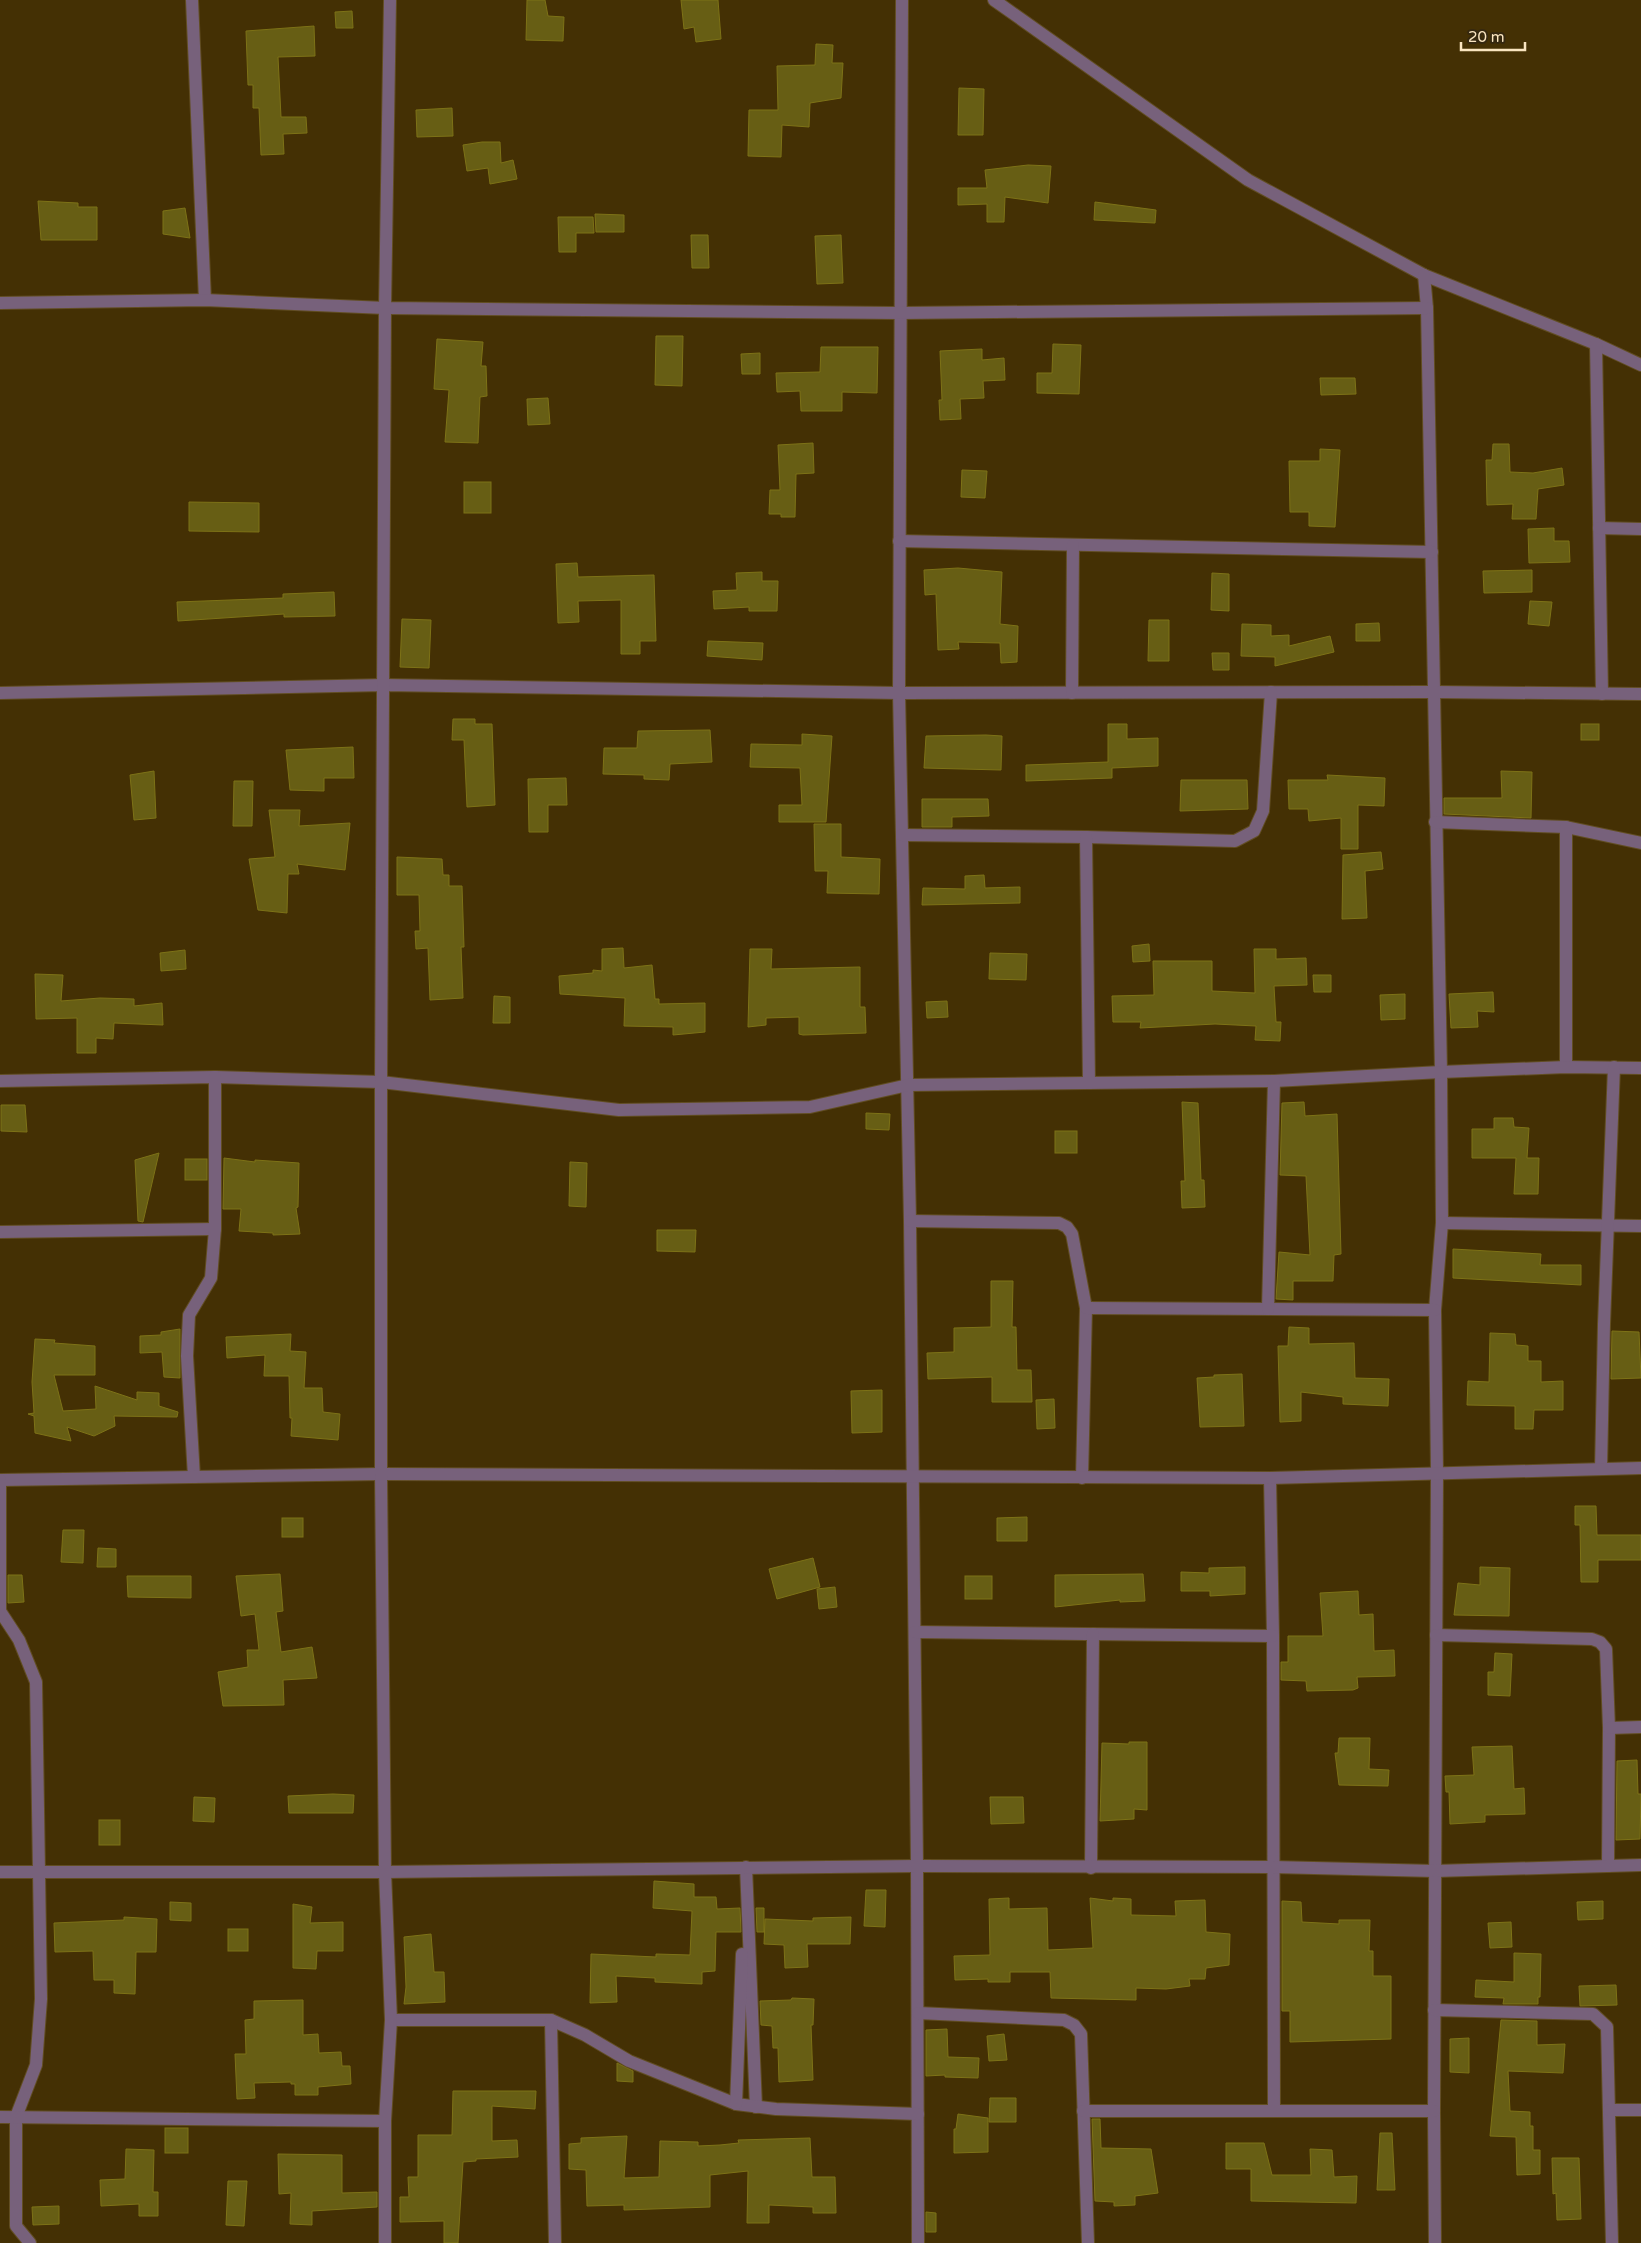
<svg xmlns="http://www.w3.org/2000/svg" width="1641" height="2243" font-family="'Varela Round',sans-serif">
<rect width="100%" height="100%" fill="#443004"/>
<!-- building -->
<g fill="#675e14" stroke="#7d7217">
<path d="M527,0H545L548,16L564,17L563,41L526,40Z"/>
<path d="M681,0H718L721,39L696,42L694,27L684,29Z"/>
<path d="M352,11L353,28H336L335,12Z"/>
<path d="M314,26L315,56L278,57L281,117H306L307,133L283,134L284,154L261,155L259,108H253V85H248L246,31Z"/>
<path d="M816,44L833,45L832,63H843L841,98L810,103L809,127L782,125L781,157L748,156L749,110H778L777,66L815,65Z"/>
<path d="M959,88L984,89L983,135H958Z"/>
<path d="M452,108L453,136L417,137L416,110Z"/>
<path d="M482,142H500L501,163L513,160L517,179L490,184L488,168L467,171L463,145Z"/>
<path d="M1028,165L1051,166L1048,203L1005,197L1004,222H987V204L958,205V188H987L985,170Z"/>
<path d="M38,201L78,203V207H97V240H41Z"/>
<path d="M1095,202L1156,210L1155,223L1094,220Z"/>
<path d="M185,208L190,238L163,234V211Z"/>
<path d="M595,214L624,215V232H596Z"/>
<path d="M558,217H593L594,233H576V252H559Z"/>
<path d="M691,235H708L709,268H692Z"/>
<path d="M841,235L843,283L817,284L815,236Z"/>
<path d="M656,336H683L682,386L655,385Z"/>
<path d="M437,339L483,342L481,366H486L487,396L480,397L478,443L445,442L449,390L434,389Z"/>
<path d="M1053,344L1081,345L1079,394L1037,393V373H1052Z"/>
<path d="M821,347H878L877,393L842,392V411H801L800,391L777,392L776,373L820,372Z"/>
<path d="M982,349V360L1004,358L1005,380L983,381L984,398L960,399L961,419L940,420L939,400H942L940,351Z"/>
<path d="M760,353V374H742L741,354Z"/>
<path d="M1320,378H1355L1356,394L1321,395Z"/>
<path d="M548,398L550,424L528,425L527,399Z"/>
<path d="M813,443L814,473L796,474L795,517H781V514H769L770,490H780L778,445Z"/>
<path d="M1493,444H1509L1510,472L1533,473L1562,468L1564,485L1538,489L1536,519H1512L1513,504L1487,505L1486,460H1492Z"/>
<path d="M1320,449L1340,450L1335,527L1309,526V512H1290L1289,461H1320Z"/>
<path d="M962,470L987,471L985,498L961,497Z"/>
<rect x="464" y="482" width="27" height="31"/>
<path d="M189,502L259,503V532L189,531Z"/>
<path d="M1554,528V541H1569L1570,562L1529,563L1528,529Z"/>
<path d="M577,563L578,577L654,575L656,641H640V654H621V600L578,601L579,622L558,623L556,564Z"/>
<path d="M958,568L1002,572L1000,624L1018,626L1017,662L1001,663L1000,643L958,642L959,649L938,650L936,594L925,595L924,570Z"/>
<path d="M1532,570V592L1484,593L1483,571Z"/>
<path d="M762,572V581H778L777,611H749V607L714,609L713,591L737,590L736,573Z"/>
<path d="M1212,573L1229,574V611L1211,610Z"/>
<path d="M334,592L335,616L284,617V614L178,621L177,602L283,598V594Z"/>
<path d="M1530,601L1552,602L1549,626L1528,624Z"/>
<path d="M402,619L431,620L429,668L400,667Z"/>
<path d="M1149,620H1169V661H1148Z"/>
<path d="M1379,623L1380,641H1356V624Z"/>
<path d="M1242,624L1271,625V636L1289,635V646L1330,636L1334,652L1275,666V657L1241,656Z"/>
<path d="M708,641L763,643L762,660L707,656Z"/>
<path d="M1212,653H1229V670H1213Z"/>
<path d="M453,719H475V724H492L495,805L467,807L464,740H452Z"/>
<path d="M1108,724H1127V739L1158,738V766L1112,768V778L1026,781V765L1108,762Z"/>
<rect x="1581" y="724" width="18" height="16"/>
<path d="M710,730L712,762L670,764L669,780L644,779V775L603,774L604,748H637L638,731Z"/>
<path d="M802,734L832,736L826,822H779V805H802L800,768L750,767L751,744L802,745Z"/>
<path d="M986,735L1002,736L1001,770L924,768L926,736Z"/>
<path d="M353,747L354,778H324V791L290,790L286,750Z"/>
<path d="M154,771L156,818L134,820L130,775Z"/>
<path d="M1501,771L1532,772L1531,818L1444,814V798H1502Z"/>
<path d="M1327,775L1385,778L1384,806L1358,805V849H1341V818L1309,821L1308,809H1289L1288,780H1328Z"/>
<path d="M566,778L567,805H548V832H529L528,779Z"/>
<path d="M1181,780H1247L1248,809L1180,811Z"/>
<path d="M234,781H253L252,826H233Z"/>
<path d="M922,799H988L989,816L952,817V827H922Z"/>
<path d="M269,810H300L299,826L350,823L345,870L297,864L299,874H288L287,913L258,910L249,859L275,857Z"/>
<path d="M814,824H841V857L880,859L879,894L827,893L828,871H815Z"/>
<path d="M1381,852L1383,869L1365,871L1367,918L1342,919L1343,855Z"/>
<path d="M397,857L442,859L443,875H449V886H462L464,947H461L463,998L430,1000L428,948L416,949L415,931H420L419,895H397Z"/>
<path d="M984,875L985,888L1020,887V903L922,905L923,888L965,889V876Z"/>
<path d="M1149,944L1150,961L1133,962L1132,946Z"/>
<path d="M623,948L624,968L652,965L655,999H659V1004L705,1003V1032L673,1035V1027L624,1026L625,998L560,994L559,976L593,973V970L602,971V949Z"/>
<path d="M750,949H772L771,969L860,967V1007H865L866,1033L803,1035L799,1034V1017L766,1018V1025L748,1027Z"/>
<path d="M1254,949H1276V959L1306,958L1307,985L1274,986L1276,1022H1281L1280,1041L1255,1040L1256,1026L1215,1024L1140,1028L1141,1022H1113L1112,996L1154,995L1153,961H1212V991L1255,993Z"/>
<path d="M185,950L186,969L161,971L160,953Z"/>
<path d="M990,953L1027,954L1026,980L989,979Z"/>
<path d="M35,974L63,975L61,1001L100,998L134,999V1006L162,1003L163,1025L114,1023L113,1039L96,1038V1053H77V1018L36,1019Z"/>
<path d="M1313,975H1331V992H1314Z"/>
<path d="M1493,992L1494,1012L1477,1011L1478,1027L1451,1028L1449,994Z"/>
<path d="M1405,994V1019L1381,1020L1380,995Z"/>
<path d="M494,996L510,997V1023H493Z"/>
<path d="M947,1001L948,1017L927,1018L926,1002Z"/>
<path d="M1182,1102L1198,1103L1201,1180H1204L1205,1207L1182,1208L1181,1181H1185Z"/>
<path d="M1304,1102L1305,1116L1337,1114L1341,1254L1334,1255L1333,1281H1293V1300L1276,1299L1279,1252L1310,1255L1306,1176L1280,1175L1282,1103Z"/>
<path d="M1,1105H25L27,1132L1,1131Z"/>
<path d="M866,1113L890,1114L889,1130L866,1129Z"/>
<path d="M1494,1118H1513L1514,1127L1529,1128L1527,1158H1539L1538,1194H1514L1516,1158H1472V1129H1494Z"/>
<rect x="1055" y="1131" width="22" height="22"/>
<path d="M159,1153L143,1222L138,1221L135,1160Z"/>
<path d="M224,1158L255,1162V1160L299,1163L298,1207L296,1208L300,1234L273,1235V1233L239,1231L241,1209H223Z"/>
<rect x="185" y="1159" width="22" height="21"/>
<path d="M570,1162L587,1163L586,1207L569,1206Z"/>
<path d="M657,1230H696L695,1252L657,1251Z"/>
<path d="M1453,1249L1541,1254L1540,1265H1581V1285L1453,1278Z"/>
<path d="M991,1281H1013L1012,1327H1016L1017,1370H1031L1032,1402H992V1377L928,1379L927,1353L954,1352V1328L991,1327Z"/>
<path d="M1289,1327L1309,1328V1344L1354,1343L1355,1378L1389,1379L1388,1406L1343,1404V1397L1301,1392V1421L1280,1422L1278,1346H1288Z"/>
<path d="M180,1329V1378L164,1377L162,1352L140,1353V1336L161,1335V1332Z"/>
<path d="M1612,1331L1639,1332L1641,1378L1611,1379Z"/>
<path d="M1490,1333L1515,1334L1516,1345L1528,1346V1361H1541V1382L1563,1381V1410H1534L1533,1429H1515V1406L1467,1405L1468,1381L1489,1382Z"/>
<path d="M291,1334L290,1351L306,1352L304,1388H322L323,1412L340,1414L338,1440L291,1436L292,1418H290L289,1376H264L265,1355L227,1358L226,1337Z"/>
<path d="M35,1339L55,1340L54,1343L95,1346V1375H54L63,1411L96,1409L95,1386L137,1400V1392L159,1393V1406L178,1412L177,1417L114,1416L115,1426L94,1436L67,1427L71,1441L35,1433L34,1416L28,1414L34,1413L32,1382Z"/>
<path d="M1242,1374L1244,1426L1200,1427L1197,1378L1214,1377V1375Z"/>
<path d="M882,1390V1432L852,1433L851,1391Z"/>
<path d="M1054,1399L1055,1428L1037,1429L1036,1400Z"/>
<path d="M1575,1506H1596L1597,1535H1641V1560H1598V1582H1581L1580,1525H1575Z"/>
<path d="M1027,1517V1541H997V1518Z"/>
<rect x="282" y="1518" width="21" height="19"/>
<path d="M63,1530H84L83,1563L61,1562Z"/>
<path d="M98,1548L116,1549V1567H97Z"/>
<path d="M813,1558L820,1587L777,1599L769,1569Z"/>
<path d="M1245,1567V1594L1210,1596V1591H1181V1572L1209,1573V1568Z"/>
<path d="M1480,1567L1510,1568L1509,1616L1454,1615L1458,1583L1480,1585Z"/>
<path d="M280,1574L283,1611L276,1612L281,1652L312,1647L317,1678L283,1680L284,1705L223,1706L218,1672L248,1667L247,1650H259L255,1614L241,1616L236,1576Z"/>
<path d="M1143,1574L1145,1601L1120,1602V1600L1055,1607V1575Z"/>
<path d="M8,1575H22L24,1602L8,1603Z"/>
<path d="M127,1576H191V1598L128,1597Z"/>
<rect x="965" y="1576" width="27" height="23"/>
<path d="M835,1587L837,1607L819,1609L817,1589Z"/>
<path d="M1358,1591L1359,1615L1373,1614L1374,1651L1394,1650L1395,1676L1357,1677L1358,1688L1353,1690L1307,1691L1306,1681L1281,1680V1662H1288V1636H1323L1320,1593Z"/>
<path d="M1495,1653L1512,1654L1510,1696L1488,1695V1672H1494Z"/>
<path d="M1339,1738H1370L1369,1769L1389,1770L1388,1786L1339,1785L1335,1753H1338Z"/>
<path d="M1129,1742H1147V1810L1134,1809V1819L1100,1821L1102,1743L1129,1744Z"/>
<path d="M1512,1746L1514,1789L1524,1788L1525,1814L1485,1815V1822L1450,1824L1449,1792H1446L1445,1776L1474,1775L1472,1747Z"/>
<path d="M1637,1760L1638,1794H1641L1640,1839L1616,1840L1617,1761Z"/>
<path d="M333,1794L354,1795L353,1813H289L288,1796Z"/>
<path d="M194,1797L215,1798L214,1822L193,1821Z"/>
<path d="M990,1797H1023L1024,1823L991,1824Z"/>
<rect x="99" y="1820" width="21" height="25"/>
<path d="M654,1881L694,1884V1897H716L717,1909L740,1908L741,1932H716L715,1971L702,1972V1984L655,1982V1978L616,1976L617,2002L590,2003L591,1954L656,1957V1954L690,1955L692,1911L653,1908Z"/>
<path d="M866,1890H886L885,1927L864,1926Z"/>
<path d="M1009,1898V1909L1047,1908L1048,1950L1093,1948L1090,1898L1113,1901V1898L1131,1899V1915L1176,1916L1175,1901L1205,1900L1206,1932L1230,1934L1229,1965L1206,1968L1205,1979H1189L1190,1986L1166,1989L1136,1988V2000L1051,1998L1050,1972H1010V1982H988V1979L955,1980L954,1956L990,1955L989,1899Z"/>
<path d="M1282,1901L1301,1902L1302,1922L1339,1924V1920H1370L1369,1951H1373V1976H1391V2039L1290,2042V2011H1282Z"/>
<path d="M1603,1901V1919L1578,1920L1577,1902Z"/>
<path d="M170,1902L191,1903V1921L170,1920Z"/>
<path d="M293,1904L312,1907L310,1923L343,1922V1951H317L316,1969L293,1968Z"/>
<path d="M756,1908H764V1932H757Z"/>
<path d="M124,1917L157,1919L156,1952H136L135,1994L114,1993V1980H94L93,1951L55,1952L54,1923L124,1920Z"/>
<path d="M851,1917L850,1944H807L808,1967L785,1968L784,1945L764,1944L765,1919L813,1921V1918Z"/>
<path d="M1511,1922L1512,1947L1490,1948L1488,1923Z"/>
<rect x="228" y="1929" width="20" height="22"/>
<path d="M431,1934L434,1972H444L445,2002L404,2004L406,1987L404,1937Z"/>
<path d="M1514,1953L1541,1954L1540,1997H1538V2004H1503L1504,1998L1475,1997L1476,1980L1514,1982Z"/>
<path d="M1616,1985L1617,2005L1580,2006L1579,1986Z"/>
<path d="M792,1998L814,1999L813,2025H811L813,2080L779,2082L778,2048H773L772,2026L761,2025L760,2001L791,2000Z"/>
<path d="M303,2000V2035L318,2034L319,2053L341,2052L342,2066H350L351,2084L318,2087V2095H295V2084H291V2082L254,2083L255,2098L237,2099L235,2054H246L245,2020L254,2019V2001Z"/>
<path d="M1501,2020L1537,2021V2045L1565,2044L1563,2073L1508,2071L1510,2111L1530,2112V2126H1533V2150H1540V2174L1517,2175L1516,2137L1490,2136Z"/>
<path d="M947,2029L948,2057L979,2058L978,2078L945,2077V2075L926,2076V2030Z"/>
<path d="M1004,2034L1007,2060L989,2061L987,2036Z"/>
<path d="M1469,2038V2073L1450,2072V2039Z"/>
<path d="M617,2063L633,2071V2082L617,2081Z"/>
<path d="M453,2091H536L535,2109L492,2106V2141L517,2140L518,2157L476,2159V2161L463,2162L458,2243H444V2221L400,2222V2197H409L408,2177H418V2135H452Z"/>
<path d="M990,2098H1016V2122H989Z"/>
<path d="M958,2114L988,2118V2152L954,2153V2129H956Z"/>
<path d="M1092,2119H1100L1101,2148L1151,2149L1158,2193L1135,2196V2205L1114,2206V2202L1095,2201Z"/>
<rect x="165" y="2128" width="23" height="25"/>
<path d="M1380,2133H1392L1395,2190H1377Z"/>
<path d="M627,2136L624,2178L659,2177L660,2141L698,2142V2146L720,2145L739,2143L738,2140L810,2138L812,2177H835L836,2213H813V2207L769,2205V2223H747L748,2171L710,2175V2207L624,2210V2205L587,2206L586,2170L569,2169V2144L581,2143V2138Z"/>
<path d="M1226,2143H1264L1272,2175H1311L1310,2149L1332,2150L1334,2177L1357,2176L1356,2203L1251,2201V2169H1226Z"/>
<path d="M126,2149L154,2150L153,2192H158V2216H139V2204L101,2206L100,2180L125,2179Z"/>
<path d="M278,2154L342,2155V2193L377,2192V2207L312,2211V2225L290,2224L291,2193L279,2194Z"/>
<path d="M1552,2158H1579L1581,2219L1557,2220L1556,2193L1553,2194Z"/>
<path d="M228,2181H247L244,2226L226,2225Z"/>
<path d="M59,2206V2224L33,2225L32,2207Z"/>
<path d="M926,2212L936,2213V2232H926Z"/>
</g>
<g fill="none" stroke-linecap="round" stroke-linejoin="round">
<defs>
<g id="minor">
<path d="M192,0L205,300"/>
<path d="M902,0L899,693L910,1221L917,1866L918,2243"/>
<path d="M994,0L1248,180L1424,275L1596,344L1641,365"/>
<path d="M1424,275L1427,308L1441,1072L1442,1223L1435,1310L1437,1473L1434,2111L1435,2243"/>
<path d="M0,303L205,300L385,308L899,313L1427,308"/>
<path d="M1596,344L1602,694"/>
<path d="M1599,528L1641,529"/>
<path d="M899,541L1432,552"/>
<path d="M0,693L384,685L899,693L1434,692L1641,694"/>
<path d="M1072,693L1073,545"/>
<path d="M1435,822L1566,827L1641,843"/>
<path d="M902,835L1086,837L1235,841L1254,831L1263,811L1271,692"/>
<path d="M1086,837L1089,1083"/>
<path d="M1566,1067V827"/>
<path d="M0,1081L215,1077L381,1082L619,1110L810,1107L908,1085L1274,1081L1441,1072L1566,1067L1641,1068"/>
<path d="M910,1221L1059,1223L1067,1227L1072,1234L1086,1308L1082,1478"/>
<path d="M1442,1223L1641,1226"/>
<path d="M0,1232L215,1229"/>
<path d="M1086,1308L1435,1310"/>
<path d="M1268,1309L1274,1081"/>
<path d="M1601,1469L1604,1324L1614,1067"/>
<path d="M194,1477L187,1356L189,1315L211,1278L215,1229V1077"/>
<path d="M1270,1478L1273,1636L1274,2111"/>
<path d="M0,1480L381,1474L1270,1478L1641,1468"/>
<path d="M0,1480V1611L19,1640L36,1682L41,1999L36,2065L16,2117V2226L30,2243"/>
<path d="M915,1632L1273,1636"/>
<path d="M1436,1635L1592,1639L1600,1642L1606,1649L1609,1728L1608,1866"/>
<path d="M1609,1728L1641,1727"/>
<path d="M746,1867L756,2107"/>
<path d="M1091,1868L1093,1634"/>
<path d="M0,1872H385L917,1866L1273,1867L1435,1871L1641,1865"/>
<path d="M1434,2010L1593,2014L1607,2027L1612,2243"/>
<path d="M918,2013L1064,2020L1074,2025L1081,2034L1088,2243"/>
<path d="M391,2020H551L585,2035L629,2061L736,2104L776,2109L918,2114"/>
<path d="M551,2020L555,2243"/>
<path d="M736,2104L742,1954"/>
<path d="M1609,2110H1641"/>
<path d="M1083,2111H1434"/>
<path d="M0,2117L385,2121"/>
<path d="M385,2243V2121L391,2020L385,1872L381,1474V1082L385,308L390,0"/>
</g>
</defs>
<!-- minor casing -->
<use href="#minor" stroke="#614d22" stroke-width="14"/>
<!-- minor -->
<use href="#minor" stroke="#77617b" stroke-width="12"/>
</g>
<!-- scale -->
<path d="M1461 42v8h64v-8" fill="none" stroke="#fae5c0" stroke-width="2.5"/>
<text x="1468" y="42" font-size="15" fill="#fae5c0" stroke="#352810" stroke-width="4" paint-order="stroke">20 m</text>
</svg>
